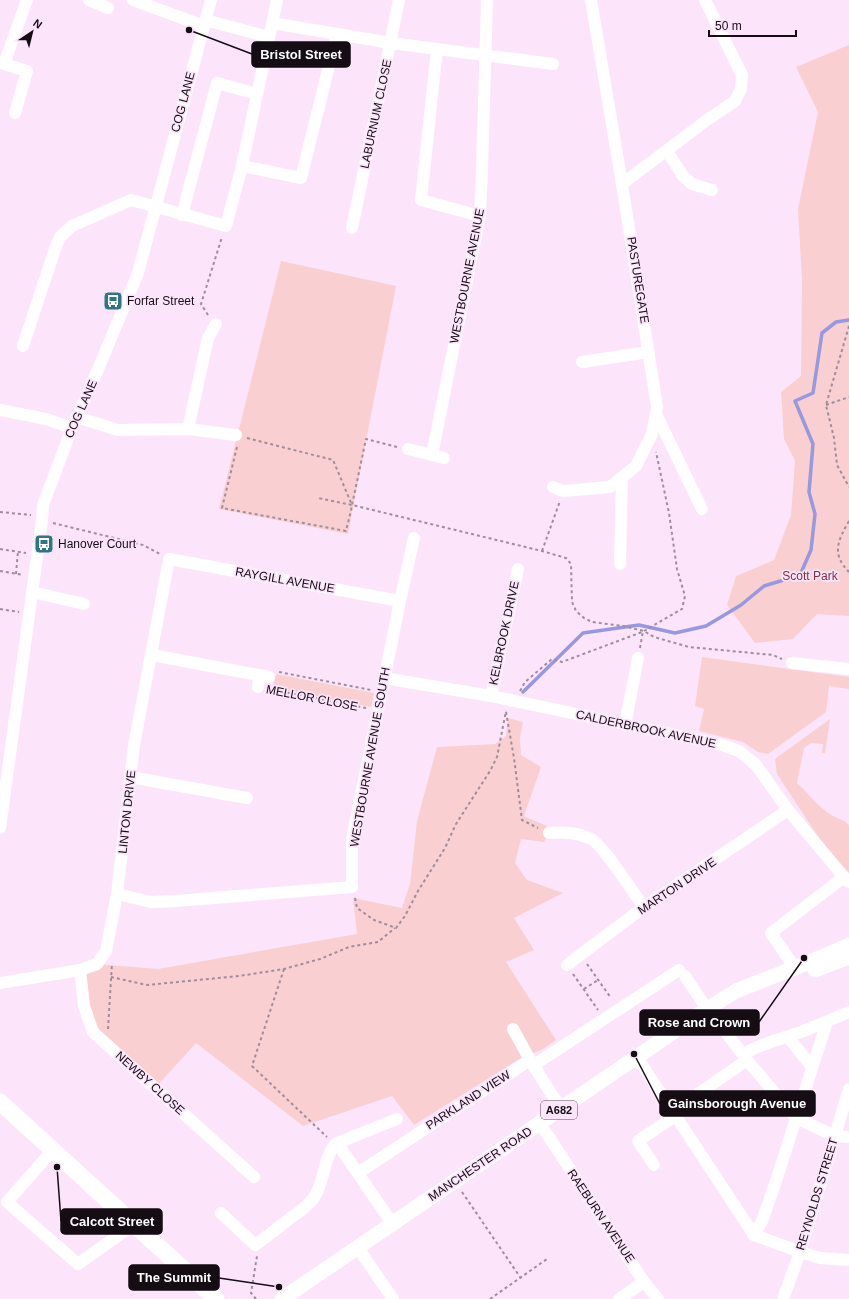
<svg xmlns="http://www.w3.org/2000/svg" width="849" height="1299" font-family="Arial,sans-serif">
<rect width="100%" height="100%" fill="#fce5fa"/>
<!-- green -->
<g fill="#facfd1">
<path d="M849,45V616L817,614L793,639L755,643L727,605L736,576L774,560L791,515L795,461L784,439L781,392L801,376L802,280L798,209L818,112L796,67Z"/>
<path d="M281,261L396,286L348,534L219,509Z"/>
<path d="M702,657L849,677V689L829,686L826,712L768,754L758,752L743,742L699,731L704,709L695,706Z"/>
<path d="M276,674L374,693L371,707L273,688Z"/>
<path d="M508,718L523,722L520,738L521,755L541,767L524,816L547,826L549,833L544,842L521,839L515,863L527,880L563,893L514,918L534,950L506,962L556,1040L543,1049L519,1059L414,1125L392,1096L303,1126L196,1043L155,1088L93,1032L80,970L97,964L158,969L357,934L353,898L402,908L410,884L417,821L437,747L495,744L506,736Z"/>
<path d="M830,719L825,753H822L823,744L811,743L804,748L797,783C809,794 819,808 833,816C838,819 846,820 849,826V873L829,853L777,774L775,759Z"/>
</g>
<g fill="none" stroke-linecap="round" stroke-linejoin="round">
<!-- stream -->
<path stroke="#9898de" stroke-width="3.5" d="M523,692L583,633L639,625L675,633L706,626L741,605L764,586L800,575L811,550L815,514L809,492L813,444L795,401L813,393L822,333L836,322L849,320"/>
<!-- path -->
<g stroke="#9f8d9d" stroke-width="2" stroke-dasharray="3 3" stroke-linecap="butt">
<path d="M208,315L201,304L222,237"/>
<path d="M849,326L826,405L834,438L837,465L849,487"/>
<path d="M826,405L849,397"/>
<path d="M247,438L333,460L352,505L318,498"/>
<path d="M237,447L222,508L346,531L352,506"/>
<path d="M397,447L366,439L352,505L542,551L566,558L571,564L572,602L576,611L584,618L592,622L623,626L644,631L654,637L689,647L773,655L782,659"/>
<path d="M0,512L31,515"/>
<path d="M849,521C838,540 831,554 849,572"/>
<path d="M53,523L143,545L160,554"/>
<path d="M0,549L26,553"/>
<path d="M542,551L560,501"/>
<path d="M0,571L23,575"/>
<path d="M16,574L18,551"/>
<path d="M0,609L19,612"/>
<path d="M644,631L682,609L685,596L677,569L669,513L656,452"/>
<path d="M640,648L643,631"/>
<path d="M279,672L371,690"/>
<path d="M269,689L366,708"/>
<path d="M520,691L525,682L552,659L562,662L642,632"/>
<path d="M506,712L514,758L522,820L538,828"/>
<path d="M355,898L357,908L374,920L396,928L405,916L418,891L445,848L456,824L490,771L497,757L506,711"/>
<path d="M587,964L611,998"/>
<path d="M284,969L252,1066L327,1137"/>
<path d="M573,974L598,1010"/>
<path d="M111,977L147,985L239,976L284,969L320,959L349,947L378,942L395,928"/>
<path d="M584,989L598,980"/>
<path d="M108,1029L112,963"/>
<path d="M462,1192L520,1277"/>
<path d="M256,1299L251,1293L257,1256"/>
<path d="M490,1299L547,1259"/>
</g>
<!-- minor -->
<g stroke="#fff" stroke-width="12">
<path d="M89,0L108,8"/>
<path d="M133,0L204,26"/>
<path d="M205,20L269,37"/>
<path d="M272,23L391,43L553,64"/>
<path d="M437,49L421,200L480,216"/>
<path d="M15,113L27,71L4,64L27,0"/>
<path d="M667,151L683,176L692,184L712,190"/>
<path d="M242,166L301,178L337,34"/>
<path d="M622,184L707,120L735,101L741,89L742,75L705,0"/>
<path d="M182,215L217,83L257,94"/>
<path d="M352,228L399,0"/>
<path d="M23,346L55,249L60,237L72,226L131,200L226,226L242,166L277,0"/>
<path d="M582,362L649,352"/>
<path d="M0,410L46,419L72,428"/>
<path d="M656,414L702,509"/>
<path d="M76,417L118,430L188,429L236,435"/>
<path d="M188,429L208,338L216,324"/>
<path d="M408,449L444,458"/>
<path d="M432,455L480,216L482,169L487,0"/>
<path d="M553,487L563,491L610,487L636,466L652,434L657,407L622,184L591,0"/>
<path d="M620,564L622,478"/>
<path d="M32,592L84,604"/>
<path d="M152,655L269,677"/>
<path d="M792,663L849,669"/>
<path d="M384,678L491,696L719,744L739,751L756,765L788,810L844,877L849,882"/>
<path d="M258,687L259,675"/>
<path d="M491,696L518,569"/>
<path d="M625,725L638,658"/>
<path d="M130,777L247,798"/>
<path d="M0,828L42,520L43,505L72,428L99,367L138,273L211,0"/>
<path d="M549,833C563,832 577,832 591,839C603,845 634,894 644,907"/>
<path d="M117,894L151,902L176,901L352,887V839L400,601L414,538"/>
<path d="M567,965L644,907L788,810"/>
<path d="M795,968L771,933L844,877"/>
<path d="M80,970L84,1006L93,1032L254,1177"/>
<path d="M685,976L707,1009"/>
<path d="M0,983L80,970L97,964L106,951L117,894L134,745L169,559L400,601"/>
<path d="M714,1017L747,1060L796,1118L835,1136L849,1137"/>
<path d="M513,1029L530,1060"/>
<path d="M788,1037L812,1067"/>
<path d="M743,1054C759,1045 771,1042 789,1036C809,1030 829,1020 849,1012"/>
<path d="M534,1065L679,970"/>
<path d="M642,1065L754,1235L800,1252L820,1258L849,1260"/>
<path d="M672,1112L747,1060"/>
<path d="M545,1131L644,1282L658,1299"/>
<path d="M52,1151L7,1202L78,1264L133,1225"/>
<path d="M654,1165L638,1141L675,1116"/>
<path d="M358,1173L530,1060L561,1109"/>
<path d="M221,1213L255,1245C268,1236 280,1226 292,1217C300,1211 310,1205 315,1196C325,1180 323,1156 337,1143"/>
<path d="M392,1223L337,1143L397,1119"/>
<path d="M754,1235L762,1221L775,1184L827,1022"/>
<path d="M358,1248L393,1299"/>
<path d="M619,1299L644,1282"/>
<path d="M783,1299L800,1252L849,1089"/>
</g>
<!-- major -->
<g stroke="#fff" stroke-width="15">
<path d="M815,970L849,957"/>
<path d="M282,1299L707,1009L736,991L822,957L849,945"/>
</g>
<!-- highway -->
<path stroke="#fff" stroke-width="17" d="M0,1102L216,1299"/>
</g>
<!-- icons -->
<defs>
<symbol id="bus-square" viewBox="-11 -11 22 22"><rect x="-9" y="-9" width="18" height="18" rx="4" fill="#307584" stroke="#fce5fa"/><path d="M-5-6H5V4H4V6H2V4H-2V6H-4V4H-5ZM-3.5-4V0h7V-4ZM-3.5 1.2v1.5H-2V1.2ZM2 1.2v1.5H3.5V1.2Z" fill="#fff"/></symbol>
</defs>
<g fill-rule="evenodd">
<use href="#bus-square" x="102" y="290" width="22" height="22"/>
<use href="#bus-square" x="33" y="533" width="22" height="22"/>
</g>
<g text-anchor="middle" stroke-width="3.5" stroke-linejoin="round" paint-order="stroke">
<!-- shield labels -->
<rect fill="#fce5fa" stroke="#5a4d59" stroke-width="1" x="541" y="1101" width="36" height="18" rx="3"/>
<g font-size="11" font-weight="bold" fill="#150c14">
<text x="559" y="1114">A682</text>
</g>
<!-- street labels -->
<g font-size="12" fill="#150c14" stroke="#fce5fa">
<text transform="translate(183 102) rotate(-75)" y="4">COG LANE</text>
<text transform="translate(376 114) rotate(-78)" y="4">LABURNUM CLOSE</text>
<text transform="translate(467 276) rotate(-79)" y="4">WESTBOURNE AVENUE</text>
<text transform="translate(638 280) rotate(81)" y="4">PASTUREGATE</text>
<text transform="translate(81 409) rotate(-66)" y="4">COG LANE</text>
<text transform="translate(285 580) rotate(10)" y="4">RAYGILL AVENUE</text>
<text transform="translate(504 633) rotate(-78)" y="4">KELBROOK DRIVE</text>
<text transform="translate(312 698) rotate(11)" y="4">MELLOR CLOSE</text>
<text transform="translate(646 729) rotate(12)" y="4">CALDERBROOK AVENUE</text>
<text transform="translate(370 757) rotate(-80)" y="4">WESTBOURNE AVENUE SOUTH</text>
<text transform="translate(127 812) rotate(-84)" y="4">LINTON DRIVE</text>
<text transform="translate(677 886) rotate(-34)" y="4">MARTON DRIVE</text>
<text transform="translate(150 1083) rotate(42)" y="4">NEWBY CLOSE</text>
<text transform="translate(468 1100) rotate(-33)" y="4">PARKLAND VIEW</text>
<text transform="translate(480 1164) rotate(-34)" y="4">MANCHESTER ROAD</text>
<text transform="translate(817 1194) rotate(-73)" y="4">REYNOLDS STREET</text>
<text transform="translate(601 1216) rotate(56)" y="4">RAEBURN AVENUE</text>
</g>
<!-- poi labels -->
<g font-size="12" fill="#150c14" stroke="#fce5fa" text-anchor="start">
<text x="127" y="305">Forfar Street</text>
<text x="58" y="548">Hanover Court</text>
</g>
<!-- park labels -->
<g font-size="12" fill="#8d2b3b" stroke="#fce5fa">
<text x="810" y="580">Scott Park</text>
</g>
</g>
<!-- callouts -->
<path fill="none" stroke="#150c14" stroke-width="1.5" d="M189 30L252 54M804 958L759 1022M634 1054L660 1104M57 1167L61 1221M279 1287L219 1278"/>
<g fill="#150c14" stroke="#fce5fa" stroke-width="1.5">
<circle cx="189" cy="30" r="4"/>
<circle cx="804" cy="958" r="4"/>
<circle cx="634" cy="1054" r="4"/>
<circle cx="57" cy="1167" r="4"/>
<circle cx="279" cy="1287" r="4"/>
</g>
<g fill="#150c14" stroke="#150c14" stroke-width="1.5">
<rect x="252" y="42" width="98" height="25" rx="4"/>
<rect x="640" y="1010" width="119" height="25" rx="4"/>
<rect x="660" y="1091" width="155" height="25" rx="4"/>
<rect x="61" y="1209" width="101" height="25" rx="4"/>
<rect x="129" y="1265" width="90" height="25" rx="4"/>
</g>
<g font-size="13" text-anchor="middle" font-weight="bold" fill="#fff">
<text x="301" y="59">Bristol Street</text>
<text x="699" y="1027">Rose and Crown</text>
<text x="737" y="1108">Gainsborough Avenue</text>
<text x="112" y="1226">Calcott Street</text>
<text x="174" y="1282">The Summit</text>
</g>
<!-- north arrow -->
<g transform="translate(32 32) rotate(35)" stroke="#fce5fa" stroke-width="3" paint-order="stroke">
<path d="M0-3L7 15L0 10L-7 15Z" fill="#150c14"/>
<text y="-6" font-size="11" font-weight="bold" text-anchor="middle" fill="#150c14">N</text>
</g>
<!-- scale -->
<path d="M709 30v6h87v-6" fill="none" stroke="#150c14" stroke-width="2"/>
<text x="715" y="30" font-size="12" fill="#150c14" stroke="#fce5fa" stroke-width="3" paint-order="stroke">50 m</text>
</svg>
